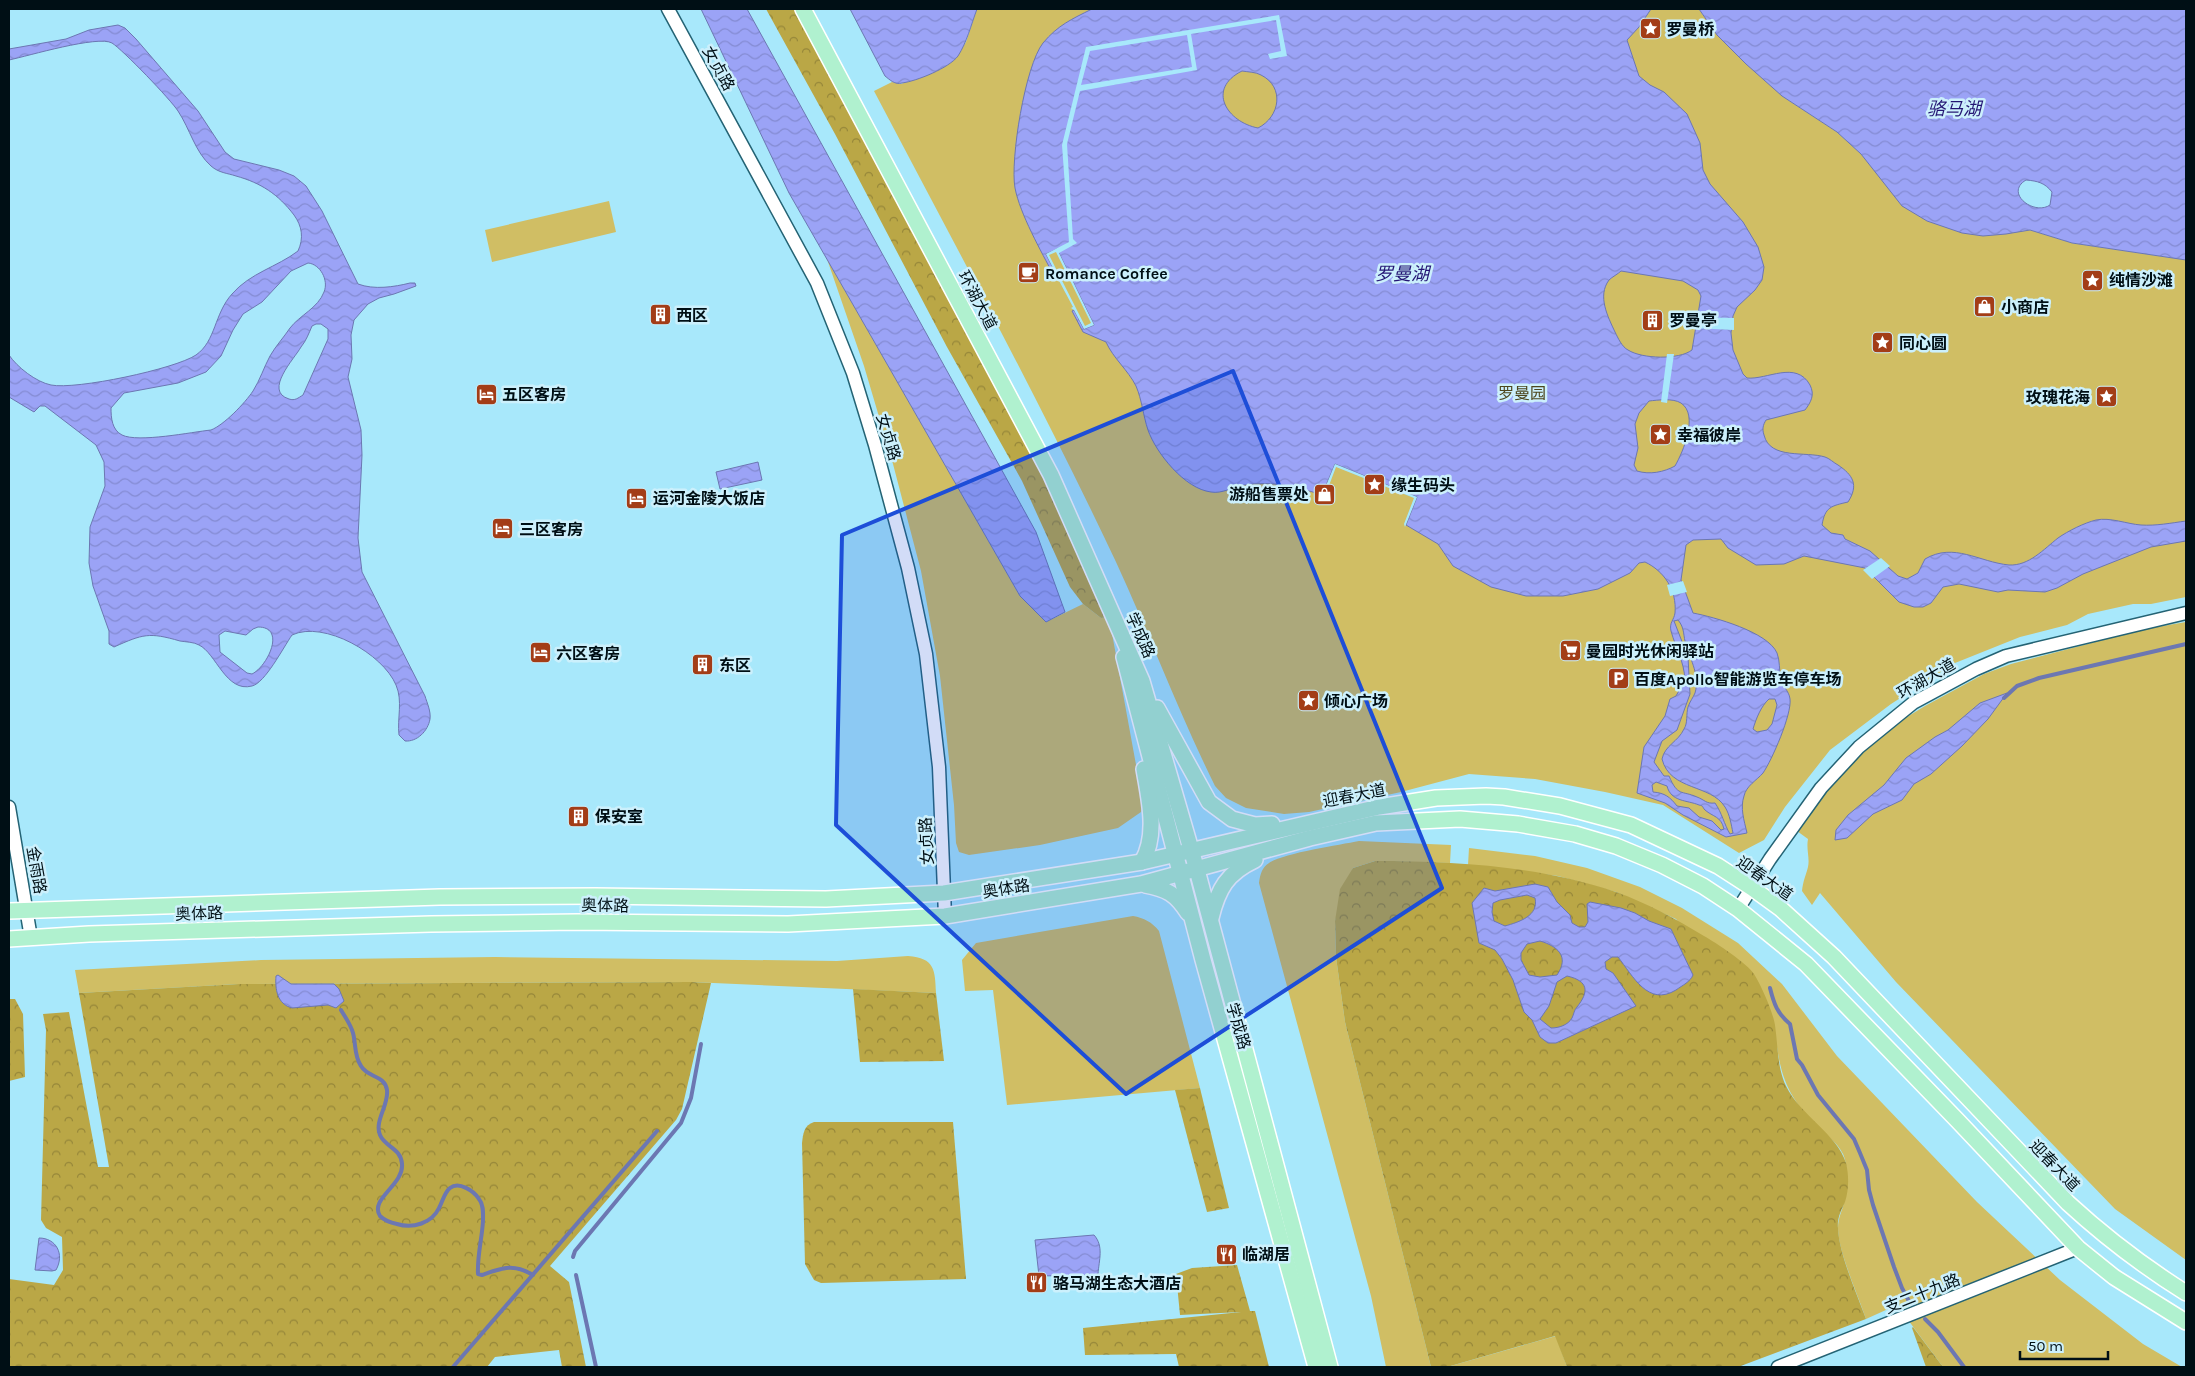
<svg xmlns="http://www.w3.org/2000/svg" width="2195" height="1376" font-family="Karla,'Noto Sans SC',sans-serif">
<defs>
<pattern id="forest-crowns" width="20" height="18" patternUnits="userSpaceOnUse" patternTransform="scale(1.25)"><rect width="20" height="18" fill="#baa746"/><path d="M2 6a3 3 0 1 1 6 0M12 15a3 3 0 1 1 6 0" fill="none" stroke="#958639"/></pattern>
<pattern id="water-waves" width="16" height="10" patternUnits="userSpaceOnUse" patternTransform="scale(1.25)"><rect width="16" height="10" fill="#9ba3f6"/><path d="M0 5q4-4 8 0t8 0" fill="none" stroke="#848bd2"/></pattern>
</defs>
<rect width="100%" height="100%" fill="#a8e8fb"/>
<!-- green -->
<g fill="#d0be64">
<path d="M977,9H1617L1639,27L1651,9H1699L1717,35L1782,96L1837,132L1861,154L1880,177L2019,231L2030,230L2072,243L2186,260V597L2151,604H2133L2088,614L2067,625L2020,637L1955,663L1891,704L1830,750L1785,807L1764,840L1739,853L1663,805L1605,792L1535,779L1469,774L1401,792L1309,812L1284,814L1246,808L1226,798L1215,786C1179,713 1150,636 1116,562C1041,403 956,247 874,91L892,82L901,84L941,69L956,58L966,42Z"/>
<path d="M609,201L616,232L492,262L485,230Z"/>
<path d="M827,259L1020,596L1046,622L1083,604L1101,618L1109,617L1143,803L1141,812L1118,828L1040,845L969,855L959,852L956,843L954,805L940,676L921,571L893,464L864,366Z"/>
<path d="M2186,622V1260L2115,1209L1896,982L1820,893L1812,905L1802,891C1803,881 1806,875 1808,867C1810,858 1806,849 1808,839L1797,831L1836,778L1866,750L1907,717L1925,706L1984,674L2011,664L2145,629Z"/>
<path d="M1359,841L1451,845L1450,863L1375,861L1353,868L1335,921L1336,957L1345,1022L1431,1367H1386L1371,1296L1259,883C1260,875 1262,867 1269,863C1284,853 1339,845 1359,841Z"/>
<path d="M1469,848L1535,856L1587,868L1640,887L1682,908L1738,943L1782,984L1837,1056L1977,1202L2060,1280L2143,1344L2182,1367H1943L1897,1305L1866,1319C1858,1295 1838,1251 1838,1228C1838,1218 1842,1211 1844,1203C1848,1192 1848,1164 1843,1154C1837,1142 1826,1135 1817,1126C1792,1101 1782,1082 1777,1047L1676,919L1616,892L1558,876L1468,865Z"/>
<path d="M1133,916C1144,918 1152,922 1159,931L1200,1088L1007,1105L993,990L965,991L962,960L976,943Z"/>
<path d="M908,956C935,958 935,970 936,993L691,982L239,984L79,993L75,970L261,960L495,957L837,961Z"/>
<path d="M1556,1336L1567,1367H1447Z"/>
</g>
<!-- forest -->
<g fill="url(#forest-crowns)">
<path d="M766,9H795L1046,481L1109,617L1101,618L1083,604L1070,587L1022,481L947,347L835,134Z"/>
<path d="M1375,861C1455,861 1539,866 1616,892C1647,903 1676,919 1704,936C1715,942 1748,964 1754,974C1761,985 1773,1012 1775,1025C1778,1045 1777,1067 1786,1086C1800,1115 1837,1134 1846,1163C1849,1175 1849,1190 1845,1202C1841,1211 1837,1218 1838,1228C1839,1254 1857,1294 1866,1319L1738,1367H1567L1555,1336L1447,1367H1431L1345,1022L1336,957L1335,921L1340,889L1353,868Z"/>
<path d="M691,982L711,983L682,1109L676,1120L550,1266L569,1282L586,1367H562L559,1350L495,1357L487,1367H9V1279L54,1285L63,1270L62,1237L46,1228L41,1220L46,1030L43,1014L69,1012L98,1167H109L79,993L239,984Z"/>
<path d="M853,989L936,993L944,1061L860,1062Z"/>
<path d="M9,999H15L23,1014L25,1077L9,1081Z"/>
<path d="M1200,1088L1229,1208L1207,1212L1175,1090Z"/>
<path d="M814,1122H953L966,1279L821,1283L814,1280L805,1264L802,1143C803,1134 804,1125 814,1122Z"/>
<path d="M1237,1265L1250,1311H1255L1269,1367H1179L1176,1354L1085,1355L1083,1328L1241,1312L1180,1315L1176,1274L1192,1268Z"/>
<path d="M1913,1327L1943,1367H1926L1912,1328Z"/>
</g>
<!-- water -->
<g fill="url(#water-waves)" stroke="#6c77b2" fill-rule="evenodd">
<path d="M701,9H747L1036,532L1065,612L1046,622L1020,596L789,193Z"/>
<path d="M850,9H977C971,25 967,42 958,56C949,68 917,81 902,83C895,85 890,80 885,76Z"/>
<path d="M1092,9H1651L1639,27L1627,40L1639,76L1650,85L1664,92L1687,114L1700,143L1703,170L1710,184L1743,222L1758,247L1764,267L1762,280L1755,290L1737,307L1733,316L1731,333L1733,350L1743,374L1747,378C1767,380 1796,360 1810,385C1815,395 1811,402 1805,410L1766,420C1763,425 1762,429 1764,435C1770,460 1806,451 1825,457C1829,458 1834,463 1838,465C1853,475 1859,485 1848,502C1831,506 1825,507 1822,525L1831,533L1843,535L1845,539L1870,551L1898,576L1907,579L1918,573L1925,559C1954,542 1979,562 2009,565C2029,566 2044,549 2058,538C2068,531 2084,523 2096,520C2110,517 2127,524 2141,525C2156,526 2171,523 2186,521V541L2151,547L2083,574L2057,588L2045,592L2008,590L1998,592L1959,584L1943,587L1931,603L1923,607H1914L1899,602L1865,568L1804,556L1784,564L1756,565L1728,548L1721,539L1693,540L1686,545L1681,580L1693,613C1714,617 1768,632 1777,653C1780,660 1779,671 1781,679C1782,687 1789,690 1790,699C1792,714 1772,760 1763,773C1757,780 1746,786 1744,796C1740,808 1744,820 1747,833L1726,837L1683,815L1665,803L1637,793L1644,747L1665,716L1670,699L1676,696L1685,680C1684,661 1676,649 1671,631C1669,623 1674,620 1675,613C1677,590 1664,571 1645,562L1639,563L1630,573L1598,589L1563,596H1526L1491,587L1453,566L1438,544L1406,525L1417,497L1335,464L1322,495C1295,486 1273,481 1244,485C1233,487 1222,494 1211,492C1185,489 1156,453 1148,430C1143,415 1142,400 1136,386C1128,370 1113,358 1106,342L1083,332L1072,311L1074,310L1084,329L1094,325L1057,249L1046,254L1056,274L1054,276C1041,251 1020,214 1015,188C1010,160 1025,66 1043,43C1058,25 1072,19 1092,9ZM1242,71C1248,72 1256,72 1261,75C1285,87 1280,117 1258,128C1227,122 1206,89 1242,71ZM1621,271L1683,281L1698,290L1701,296L1692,350C1679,360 1642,359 1628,350C1622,347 1618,338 1615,332C1608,317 1597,296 1609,280C1612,277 1618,274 1621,271ZM1649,401C1658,400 1673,398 1681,403C1699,415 1683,452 1675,466C1664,472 1650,475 1637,471L1634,465L1638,448L1635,424L1639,413ZM1678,620C1685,628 1683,636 1686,645C1691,661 1700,676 1695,693C1693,698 1690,701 1688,707C1686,714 1688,723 1684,729C1678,742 1665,745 1662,759C1670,791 1711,784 1725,807C1730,815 1731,824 1733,833L1730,834C1724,824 1722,813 1715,803C1706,804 1705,800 1697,797C1681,790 1678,797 1669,776H1664L1654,762L1662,741L1677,730L1690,694L1688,657L1674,621ZM1769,699H1775L1777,705L1772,724L1767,730L1757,732L1753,729C1756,719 1761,706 1769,699ZM1656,782L1667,786C1671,802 1687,800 1699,805C1704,806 1702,807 1705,810C1713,817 1721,816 1724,829L1721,830L1712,821L1699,817L1689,808L1677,806C1670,797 1665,793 1653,792L1652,785Z"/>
<path d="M1699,9H2186V260L2072,243L2030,230L2006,234L1983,236L1962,233L1927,221L1902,206L1861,154L1837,132L1782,96L1746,64L1717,35ZM2026,180C2038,181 2045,183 2052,192L2050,205C2034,216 2004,193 2026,180Z"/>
<path d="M118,25L125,28L136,39L198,111L225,152L234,159L279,170L294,176L306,186L322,211L358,284C374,290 394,287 410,283H415L416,286L394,294L379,298L368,304L354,320L351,335L352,359L348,377L361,430L362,455L358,538L362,572L425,696C427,703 431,711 430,719C428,731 417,742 405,741L399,735C397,718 403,701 396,685C383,654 324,620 292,635C283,648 265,683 252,686C226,693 216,653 199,645C194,642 186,642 180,641C149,632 143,634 114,647L109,644V631L93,586L89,563L90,527L105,486L104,462L96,445L45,406H40L34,412L9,397V355C17,367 36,382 51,385C76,390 175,369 196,355C216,341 214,314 232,294C250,273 277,267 298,251C304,238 302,226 294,215C278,194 261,183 236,176C227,173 219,173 211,166C195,152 190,129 178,111C171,100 123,50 112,43C98,35 28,56 9,60V49L66,39L89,30ZM308,263C320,264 329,280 324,292C318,308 300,315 290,328C284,337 275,347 270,356C264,367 260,380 253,391C245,403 224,425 211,430C192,432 138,443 122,435C112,430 111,418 111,408L124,393L178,383L206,372L221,356L233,330L243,314L262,302L291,271ZM316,324H321L328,329V339L303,395C298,398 295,401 289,399C263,391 295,358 301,347C306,341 309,333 312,326ZM258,627C287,627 267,667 252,674L247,673L220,652L219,635L225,631L246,635L253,629Z"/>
<path d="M758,462L762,480L720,489L716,472Z"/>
<path d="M2007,693L1988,719L1962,746L1931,774L1914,784L1902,800L1873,814L1847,838L1835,840L1836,830L1848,815L1884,785L1906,758L1935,737L1948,730L1980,703Z"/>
<path d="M1535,884L1548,887L1557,902L1570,915L1572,923L1579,927H1585L1588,922L1587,904L1590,902L1621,908L1635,913L1649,921L1671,929L1693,975C1690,982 1683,985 1676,990C1648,1007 1633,976 1618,957H1612L1605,962L1606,969L1613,973L1636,1006L1556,1043H1548L1540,1037L1532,1020L1524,1012L1513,980L1502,959L1495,950L1479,943L1472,903L1484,888L1495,891ZM1527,895L1535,898C1539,916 1519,922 1505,926L1494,921L1492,912L1493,903L1500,900ZM1540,941C1557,946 1570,956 1557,975L1540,977L1529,975L1521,960V953L1527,944ZM1567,976C1589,981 1589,992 1577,1007C1574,1010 1574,1014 1572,1018C1568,1025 1559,1028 1551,1028L1540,1019L1549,1006L1557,982Z"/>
<path d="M278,975L291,984H334L339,989L344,1001L336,1008L328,1005L292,1008C277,1004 275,989 276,976Z"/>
<path d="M1094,1235C1104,1246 1099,1260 1098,1274L1094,1275L1039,1276L1035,1240Z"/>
<path d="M39,1238C56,1238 65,1254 56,1270L52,1271L35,1270Z"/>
</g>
<!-- pier -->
<g fill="#a8e8fb" fill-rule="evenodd">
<path d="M1279,15L1287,56L1270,59L1268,54L1281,51L1276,20L1191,34L1197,70L1080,91L1067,144L1073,239L1077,243L1059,253L1094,325L1084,329L1074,310L1071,308L1073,307L1057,277H1055L1056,274L1046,254L1069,242L1062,145L1086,47ZM1187,35L1192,67L1081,85L1090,51ZM1056,252L1091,323L1085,326L1049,255Z"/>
<path d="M1695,317L1734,318V330L1693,328Z"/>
<path d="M1667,354H1674L1667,403L1661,402Z"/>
<path d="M1335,464L1417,497L1405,527L1404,524L1414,498L1336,467L1325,496L1321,498Z"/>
<path d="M1881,558L1890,566L1872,579L1863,570Z"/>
<path d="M1683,581L1687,592L1670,596L1667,585Z"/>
</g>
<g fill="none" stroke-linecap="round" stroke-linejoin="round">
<!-- stream -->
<g stroke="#6c77b2" stroke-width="4">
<path d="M2004,698L2017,686L2039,678L2186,644"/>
<path d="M1770,988C1774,1004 1777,1013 1790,1024L1797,1059L1802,1065L1818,1095L1854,1139L1860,1153L1867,1170L1869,1190L1873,1205L1894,1267L1902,1288L1910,1303L1915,1307"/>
<path d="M341,1010C345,1017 351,1025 353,1033C356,1044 354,1056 361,1066C368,1078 385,1075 387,1090C389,1105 374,1121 380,1135C385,1147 401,1148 402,1164C404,1185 369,1199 380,1216C384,1220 392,1223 397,1224C413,1229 432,1223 439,1208C443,1201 444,1193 450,1188C459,1181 474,1191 479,1199C484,1205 483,1214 483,1221C482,1239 477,1256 478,1274L482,1275C502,1268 513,1263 533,1275"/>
<path d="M573,1257L575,1251L681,1123L691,1098L701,1044"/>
<path d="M576,1275L596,1367"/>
<path d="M1925,1319L1938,1332L1964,1367"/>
<path d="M453,1367L657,1131"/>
</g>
<defs>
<g id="minor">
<path d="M668,9L817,283L853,373L875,445L908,568L926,654L939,767L945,916"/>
<path d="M9,807L31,938"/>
<path d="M1738,909L1770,859L1821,788L1859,747L1913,703L1976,669L2006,656L2186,613"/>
<path d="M1778,1367L2078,1248"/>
</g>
<g id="major">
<path d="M803,9L1051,475L1142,681L1197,870L1330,1367"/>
<path d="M1124,657L1203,960L1316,1367"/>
<path d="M1157,708L1209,802L1232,819L1255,825L1272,824"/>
<path d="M1142,862C1158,835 1149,799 1144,769"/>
<path d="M1145,885C1167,889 1176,894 1188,913"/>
<path d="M9,911L440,897L595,896L826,899L944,893L1142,862L1379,807L1436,798L1486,796L1504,797L1560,806L1631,825L1718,866L1752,888L1781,909L1834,957L2068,1203C2105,1237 2143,1266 2186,1293"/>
<path d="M1211,918C1218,889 1227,873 1255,860"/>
<path d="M9,939L89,934L431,924L577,922L788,924L945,916L1141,884L1310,838L1376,823L1460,819L1518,824L1575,834L1616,846L1662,865L1703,886L1738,909L1806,964L1957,1120L2078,1248L2114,1277L2186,1322"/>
</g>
</defs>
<!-- minor casing -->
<use href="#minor" stroke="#246374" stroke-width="15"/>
<!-- major casing -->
<use href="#major" stroke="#fff" stroke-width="18"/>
<!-- minor -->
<use href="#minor" stroke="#fff" stroke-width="12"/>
<!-- major -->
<use href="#major" stroke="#b0f1cf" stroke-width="15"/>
</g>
<!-- marked area -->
<path fill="#1d4ed8" fill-opacity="0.2" stroke="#1d4ed8" stroke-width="4" stroke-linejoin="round" d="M1233,371L1442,888L1126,1094L836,825L842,535Z"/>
<!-- icons -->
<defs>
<symbol id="sight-square" viewBox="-11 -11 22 22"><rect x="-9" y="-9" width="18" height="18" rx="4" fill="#a33d17" stroke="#ccf0fc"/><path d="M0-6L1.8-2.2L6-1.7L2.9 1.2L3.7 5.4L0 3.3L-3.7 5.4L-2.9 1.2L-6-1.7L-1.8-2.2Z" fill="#fff"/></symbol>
<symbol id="cafe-square" viewBox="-11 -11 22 22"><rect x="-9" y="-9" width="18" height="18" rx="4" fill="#a33d17" stroke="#ccf0fc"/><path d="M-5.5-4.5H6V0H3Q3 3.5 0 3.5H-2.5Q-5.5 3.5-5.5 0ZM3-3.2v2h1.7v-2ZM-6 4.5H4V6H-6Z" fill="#fff"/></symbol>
<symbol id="shop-square" viewBox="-11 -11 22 22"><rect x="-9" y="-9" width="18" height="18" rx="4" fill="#a33d17" stroke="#ccf0fc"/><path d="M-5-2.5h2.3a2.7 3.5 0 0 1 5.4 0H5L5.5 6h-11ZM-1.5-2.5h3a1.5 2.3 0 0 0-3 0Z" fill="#fff"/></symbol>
<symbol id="building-square" viewBox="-11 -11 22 22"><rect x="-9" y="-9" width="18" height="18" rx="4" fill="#a33d17" stroke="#ccf0fc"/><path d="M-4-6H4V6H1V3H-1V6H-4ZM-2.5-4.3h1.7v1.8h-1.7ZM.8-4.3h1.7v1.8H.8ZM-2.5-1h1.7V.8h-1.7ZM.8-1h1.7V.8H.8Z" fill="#fff"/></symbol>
<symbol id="hotel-square" viewBox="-11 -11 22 22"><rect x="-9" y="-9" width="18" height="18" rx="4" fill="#a33d17" stroke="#ccf0fc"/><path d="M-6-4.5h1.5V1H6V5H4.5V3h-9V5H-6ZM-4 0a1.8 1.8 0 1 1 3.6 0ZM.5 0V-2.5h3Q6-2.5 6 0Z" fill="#fff"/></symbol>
<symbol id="supermarket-square" viewBox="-11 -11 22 22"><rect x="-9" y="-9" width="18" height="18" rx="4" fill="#a33d17" stroke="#ccf0fc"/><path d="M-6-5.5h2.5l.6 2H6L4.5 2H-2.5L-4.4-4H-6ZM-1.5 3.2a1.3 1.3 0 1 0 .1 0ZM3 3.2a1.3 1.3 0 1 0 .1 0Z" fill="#fff"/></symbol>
<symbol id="parking-square" viewBox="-11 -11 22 22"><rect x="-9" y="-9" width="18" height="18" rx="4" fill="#a33d17" stroke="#ccf0fc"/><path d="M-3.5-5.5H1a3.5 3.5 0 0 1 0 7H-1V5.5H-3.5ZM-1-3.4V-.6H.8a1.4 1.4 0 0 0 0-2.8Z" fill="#fff"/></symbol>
<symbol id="restaurant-square" viewBox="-11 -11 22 22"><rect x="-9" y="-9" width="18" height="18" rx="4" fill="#a33d17" stroke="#ccf0fc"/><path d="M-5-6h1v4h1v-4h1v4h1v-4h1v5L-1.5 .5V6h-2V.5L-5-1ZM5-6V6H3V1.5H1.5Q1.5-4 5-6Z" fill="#fff"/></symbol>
</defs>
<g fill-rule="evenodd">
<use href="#sight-square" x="1638" y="16" width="25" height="25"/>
<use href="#cafe-square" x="1016" y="260" width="25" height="25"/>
<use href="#sight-square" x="2080" y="268" width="25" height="25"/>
<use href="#shop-square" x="1972" y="294" width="25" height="25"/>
<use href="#building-square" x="648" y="302" width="25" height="25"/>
<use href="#building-square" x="1640" y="308" width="25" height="25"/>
<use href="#sight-square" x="1870" y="330" width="25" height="25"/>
<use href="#hotel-square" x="474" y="382" width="25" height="25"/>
<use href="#sight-square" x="2094" y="384" width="25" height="25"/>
<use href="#sight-square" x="1648" y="422" width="25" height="25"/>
<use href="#sight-square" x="1362" y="472" width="25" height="25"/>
<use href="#shop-square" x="1312" y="482" width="25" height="25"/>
<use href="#hotel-square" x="624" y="486" width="25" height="25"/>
<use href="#hotel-square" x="490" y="516" width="25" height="25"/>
<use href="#supermarket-square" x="1558" y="638" width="25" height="25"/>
<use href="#hotel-square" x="528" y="640" width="25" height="25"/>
<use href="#building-square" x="690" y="652" width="25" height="25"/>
<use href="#parking-square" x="1606" y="666" width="25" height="25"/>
<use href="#sight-square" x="1296" y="688" width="25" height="25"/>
<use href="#building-square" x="566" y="804" width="25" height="25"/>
<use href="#restaurant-square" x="1214" y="1242" width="25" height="25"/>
<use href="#restaurant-square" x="1024" y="1270" width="25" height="25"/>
</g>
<g text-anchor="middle" stroke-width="5" stroke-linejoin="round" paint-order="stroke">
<!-- poi labels -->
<g font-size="16" font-weight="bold" fill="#000f15" stroke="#ccf0fc" text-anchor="start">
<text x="1666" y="35">罗曼桥</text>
<text x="1045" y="279">Romance Coffee</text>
<text x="2109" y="286">纯情沙滩</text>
<text x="2001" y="313">小商店</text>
<text x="676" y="321">西区</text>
<text x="1669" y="326">罗曼亭</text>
<text x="1899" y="349">同心圆</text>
<text x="502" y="400">五区客房</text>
<text x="2090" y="403" text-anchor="end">玫瑰花海</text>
<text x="1677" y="441">幸福彼岸</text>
<text x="1391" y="491">缘生码头</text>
<text x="1309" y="500" text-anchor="end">游船售票处</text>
<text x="653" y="504">运河金陵大饭店</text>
<text x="519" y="535">三区客房</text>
<text x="1586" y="657">曼园时光休闲驿站</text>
<text x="556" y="659">六区客房</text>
<text x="719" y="671">东区</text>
<text x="1634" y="685">百度Apollo智能游览车停车场</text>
<text x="1324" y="707">倾心广场</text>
<text x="595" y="822">保安室</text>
<text x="1242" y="1260">临湖居</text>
<text x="1053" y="1289">骆马湖生态大酒店</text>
</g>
<!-- street labels -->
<g font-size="16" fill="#000f15" stroke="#ccf0fc">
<text transform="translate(719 68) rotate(61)" y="6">女贞路</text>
<text transform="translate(978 300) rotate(62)" y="6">环湖大道</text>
<text transform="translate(889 437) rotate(73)" y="6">女贞路</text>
<text transform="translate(1141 635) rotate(66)" y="6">学成路</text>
<text transform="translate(1926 678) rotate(-30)" y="6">环湖大道</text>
<text transform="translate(1354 795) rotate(-11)" y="6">迎春大道</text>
<text transform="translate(926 841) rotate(-93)" y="6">女贞路</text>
<text transform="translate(37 870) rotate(80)" y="6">金雨路</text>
<text transform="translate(1765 878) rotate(35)" y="6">迎春大道</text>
<text transform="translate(1006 888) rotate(-9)" y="6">奥体路</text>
<text transform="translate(605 905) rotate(1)" y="6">奥体路</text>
<text transform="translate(199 913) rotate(-2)" y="6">奥体路</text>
<text transform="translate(1239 1026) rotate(74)" y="6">学成路</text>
<text transform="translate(2055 1165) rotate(46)" y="6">迎春大道</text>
<text transform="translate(1922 1293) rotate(-22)" y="6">支二十九路</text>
</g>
<!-- park labels -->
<g font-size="16" fill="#4d461d" stroke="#ccf0fc">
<text x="1522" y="399">罗曼园</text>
</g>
<!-- water labels -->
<g font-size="18" font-style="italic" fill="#231473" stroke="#ccf0fc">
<text x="1954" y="115">骆马湖</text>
<text x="1402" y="280">罗曼湖</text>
</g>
</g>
<!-- border -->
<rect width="2195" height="1376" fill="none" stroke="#000f15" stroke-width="20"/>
<!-- scale -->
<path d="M2020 1351v8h88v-8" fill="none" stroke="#000f15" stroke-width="2.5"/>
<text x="2028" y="1351" font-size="15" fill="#000f15" stroke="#ccf0fc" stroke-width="4" paint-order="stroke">50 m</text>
</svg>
